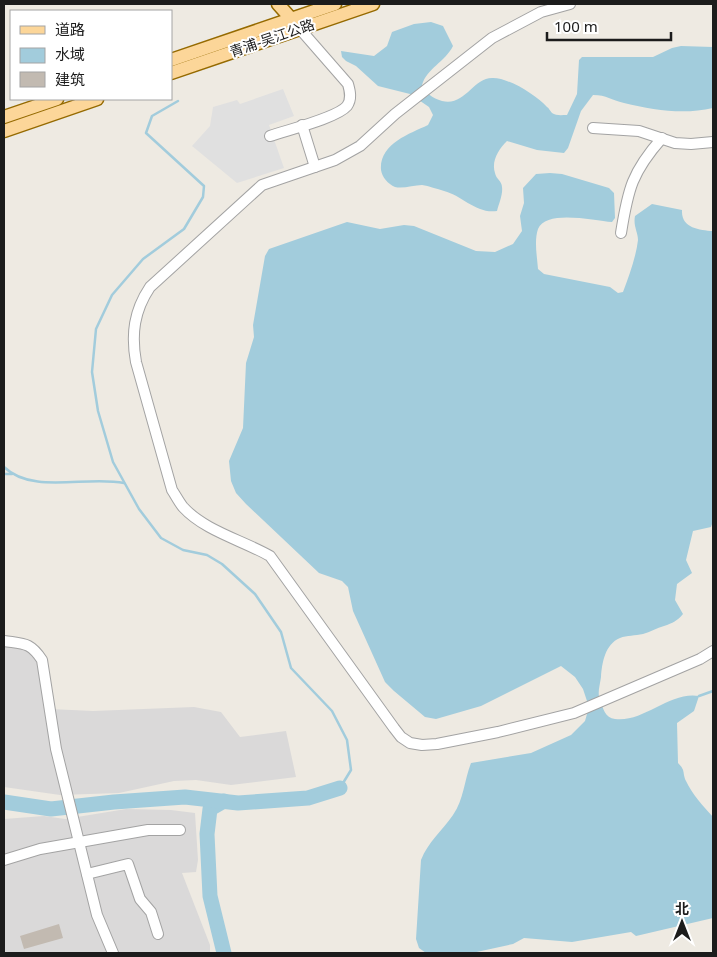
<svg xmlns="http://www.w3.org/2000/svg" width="717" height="957" font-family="'Noto Sans','Noto Sans SC',sans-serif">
<rect width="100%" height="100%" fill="#eeeae2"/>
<!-- residential -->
<g fill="#dad9d9">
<path d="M24,644L42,660L50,709L93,711L194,707L221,712L240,737L286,731L296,777L231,785L196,780L174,781L119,793L60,795L4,787V647Z"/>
<path d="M126,809L171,810L195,813L198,860L196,872L182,873L210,945V953H4V819L44,816L65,819Z"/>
</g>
<!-- parking -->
<path fill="#e0e0e0" d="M283,89L294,116L269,125L284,168L237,183L192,146L210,126L213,107L237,100L240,104Z"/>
<!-- water -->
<g fill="#a2ccdc">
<path d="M431,22L443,26L453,46C445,62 427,68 422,85C427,94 432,98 442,101C465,107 473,77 493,78C509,78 536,95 547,107C549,108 550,111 552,113C556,116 562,115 567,115L577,94L579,60L582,57H653L672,48L681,46L713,47V108C683,115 654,110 624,103C611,100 607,95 593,95L581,111L568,148L564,153L537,150L507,141C499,149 491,161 495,173C496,179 502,181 502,187C503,195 499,203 497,211C476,214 463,196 444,191C437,189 429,186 422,185C414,185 403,189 395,187C388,184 382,177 381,170C379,144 409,134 428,125L433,115L429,107L410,94L378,86L356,66L346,61L342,57L341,51L374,56L387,46L392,32L414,24Z"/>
<path d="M550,173L562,174L609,188L614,193L615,218L612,222C595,221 546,209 538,229C534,241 537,256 538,269L544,274L610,287L618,293L623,292C629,276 636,257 638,240C638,232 633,226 635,216L652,204L682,210C681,228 699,230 713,231V521L711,527L693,531L686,560L692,573L677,584L675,600L683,614C677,621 673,623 664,626C657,628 650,632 643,634C635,636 627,635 620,638C605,644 602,663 601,677C600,685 597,693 600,700C603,708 605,718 615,719C643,723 670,691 699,696L694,711L677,723L678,763C686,771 682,772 686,781C692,794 703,806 713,817V918L636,936L631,932L572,942L524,938L513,944L472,953H426L419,948L416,939L421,860C428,842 442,831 453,815C464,799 464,781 471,763L531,753L571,735L585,721L589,707L583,689L575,677L561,666L481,706L436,719L425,717L394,691L385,682L353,611L348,587L342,581L319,573L246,504L236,493L231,481L229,461L243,428L246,363L254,337L253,325L265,256L269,249L347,222L380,229L404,225L414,226L476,251L495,252L513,244L522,231L520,216L524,203L523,188L536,174Z"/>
</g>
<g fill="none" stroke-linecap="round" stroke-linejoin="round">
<!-- stream -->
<g stroke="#a2ccdc" stroke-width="2.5">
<path d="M178,101L152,116L146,133L204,186L203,197L184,229L143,259L112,295L96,329L92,372L98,411L113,462L139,509L161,538L183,550L207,555L222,564L255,594L281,632L291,668L332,711L347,740L351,770L340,788"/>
<path d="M4,467C33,495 87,475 124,483"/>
<path d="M4,474H12"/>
<path d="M699,696L713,691"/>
</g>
<!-- river -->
<g stroke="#a2ccdc" stroke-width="15">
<path d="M224,801L210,809L207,834L210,896L224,953"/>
<path d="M4,802L51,809L114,802L185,797L238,803L308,798L340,788"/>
</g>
</g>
<!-- building -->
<path fill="#c2bab1" d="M59,924L63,938L24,949L20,936Z"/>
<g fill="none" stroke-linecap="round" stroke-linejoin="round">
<defs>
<g id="minor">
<path d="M570,4L541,12L492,38L395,114L360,146L335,160L262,185L150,287C134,311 131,334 136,362L172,490C176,496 179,502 183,507C205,531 242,540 270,556L394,728L401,737L410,743L422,745L437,744L498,732L574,713L700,659L713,651"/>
<path d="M302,125L315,167"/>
<path d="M593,128L639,131L675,143L691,144L713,142"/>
<path d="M270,136C287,130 337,118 347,106C352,99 350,91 348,84L300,29"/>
<path d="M621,233C628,189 632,172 662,138"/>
<path d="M4,641C24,644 30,642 42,660L56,749L97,915L113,953"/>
<path d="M4,860L40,849L148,830H180"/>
<path d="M87,874L128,864L140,899L151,912L158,934"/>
</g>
<g id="major">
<path d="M278,4L295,23"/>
<path d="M171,60L335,4"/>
<path d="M171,73L373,4"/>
<path d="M4,117L57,99"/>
<path d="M4,131L97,99"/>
</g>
</defs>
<!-- minor casing -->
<use href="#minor" stroke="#a3a3a3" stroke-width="12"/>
<!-- major casing -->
<use href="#major" stroke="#956a00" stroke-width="15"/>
<!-- minor -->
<use href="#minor" stroke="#fff" stroke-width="10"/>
<!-- major -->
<use href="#major" stroke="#fcd699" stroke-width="12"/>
</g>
<g text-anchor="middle" stroke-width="4" stroke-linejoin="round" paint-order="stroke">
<!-- street labels -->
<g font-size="14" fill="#1c1c1c" stroke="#fff">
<text transform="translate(272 38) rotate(-19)" y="5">青浦-吴江公路</text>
</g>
</g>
<!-- border -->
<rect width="717" height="957" fill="none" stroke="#1c1c1c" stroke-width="10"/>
<!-- legend -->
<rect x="10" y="10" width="162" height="90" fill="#ffffff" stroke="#a4a4a4"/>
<rect x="20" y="26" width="25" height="8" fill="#fcd699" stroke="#a4a4a4"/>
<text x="55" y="35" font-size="15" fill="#1c1c1c">道路</text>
<rect x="20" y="48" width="25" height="15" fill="#a2ccdc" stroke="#a4a4a4"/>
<text x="55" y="60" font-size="15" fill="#1c1c1c">水域</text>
<rect x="20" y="72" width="25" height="15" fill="#c2bab1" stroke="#a4a4a4"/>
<text x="55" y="85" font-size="15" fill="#1c1c1c">建筑</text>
<!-- north arrow -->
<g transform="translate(682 922)" stroke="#ffffff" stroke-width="4" paint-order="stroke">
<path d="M0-4L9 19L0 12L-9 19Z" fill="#1c1c1c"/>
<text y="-8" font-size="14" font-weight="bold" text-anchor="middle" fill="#1c1c1c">北</text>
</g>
<!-- scale -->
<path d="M547 32v8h124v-8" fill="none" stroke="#1c1c1c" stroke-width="2.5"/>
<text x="554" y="32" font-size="15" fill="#1c1c1c" stroke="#ffffff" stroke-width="4" paint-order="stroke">100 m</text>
</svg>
